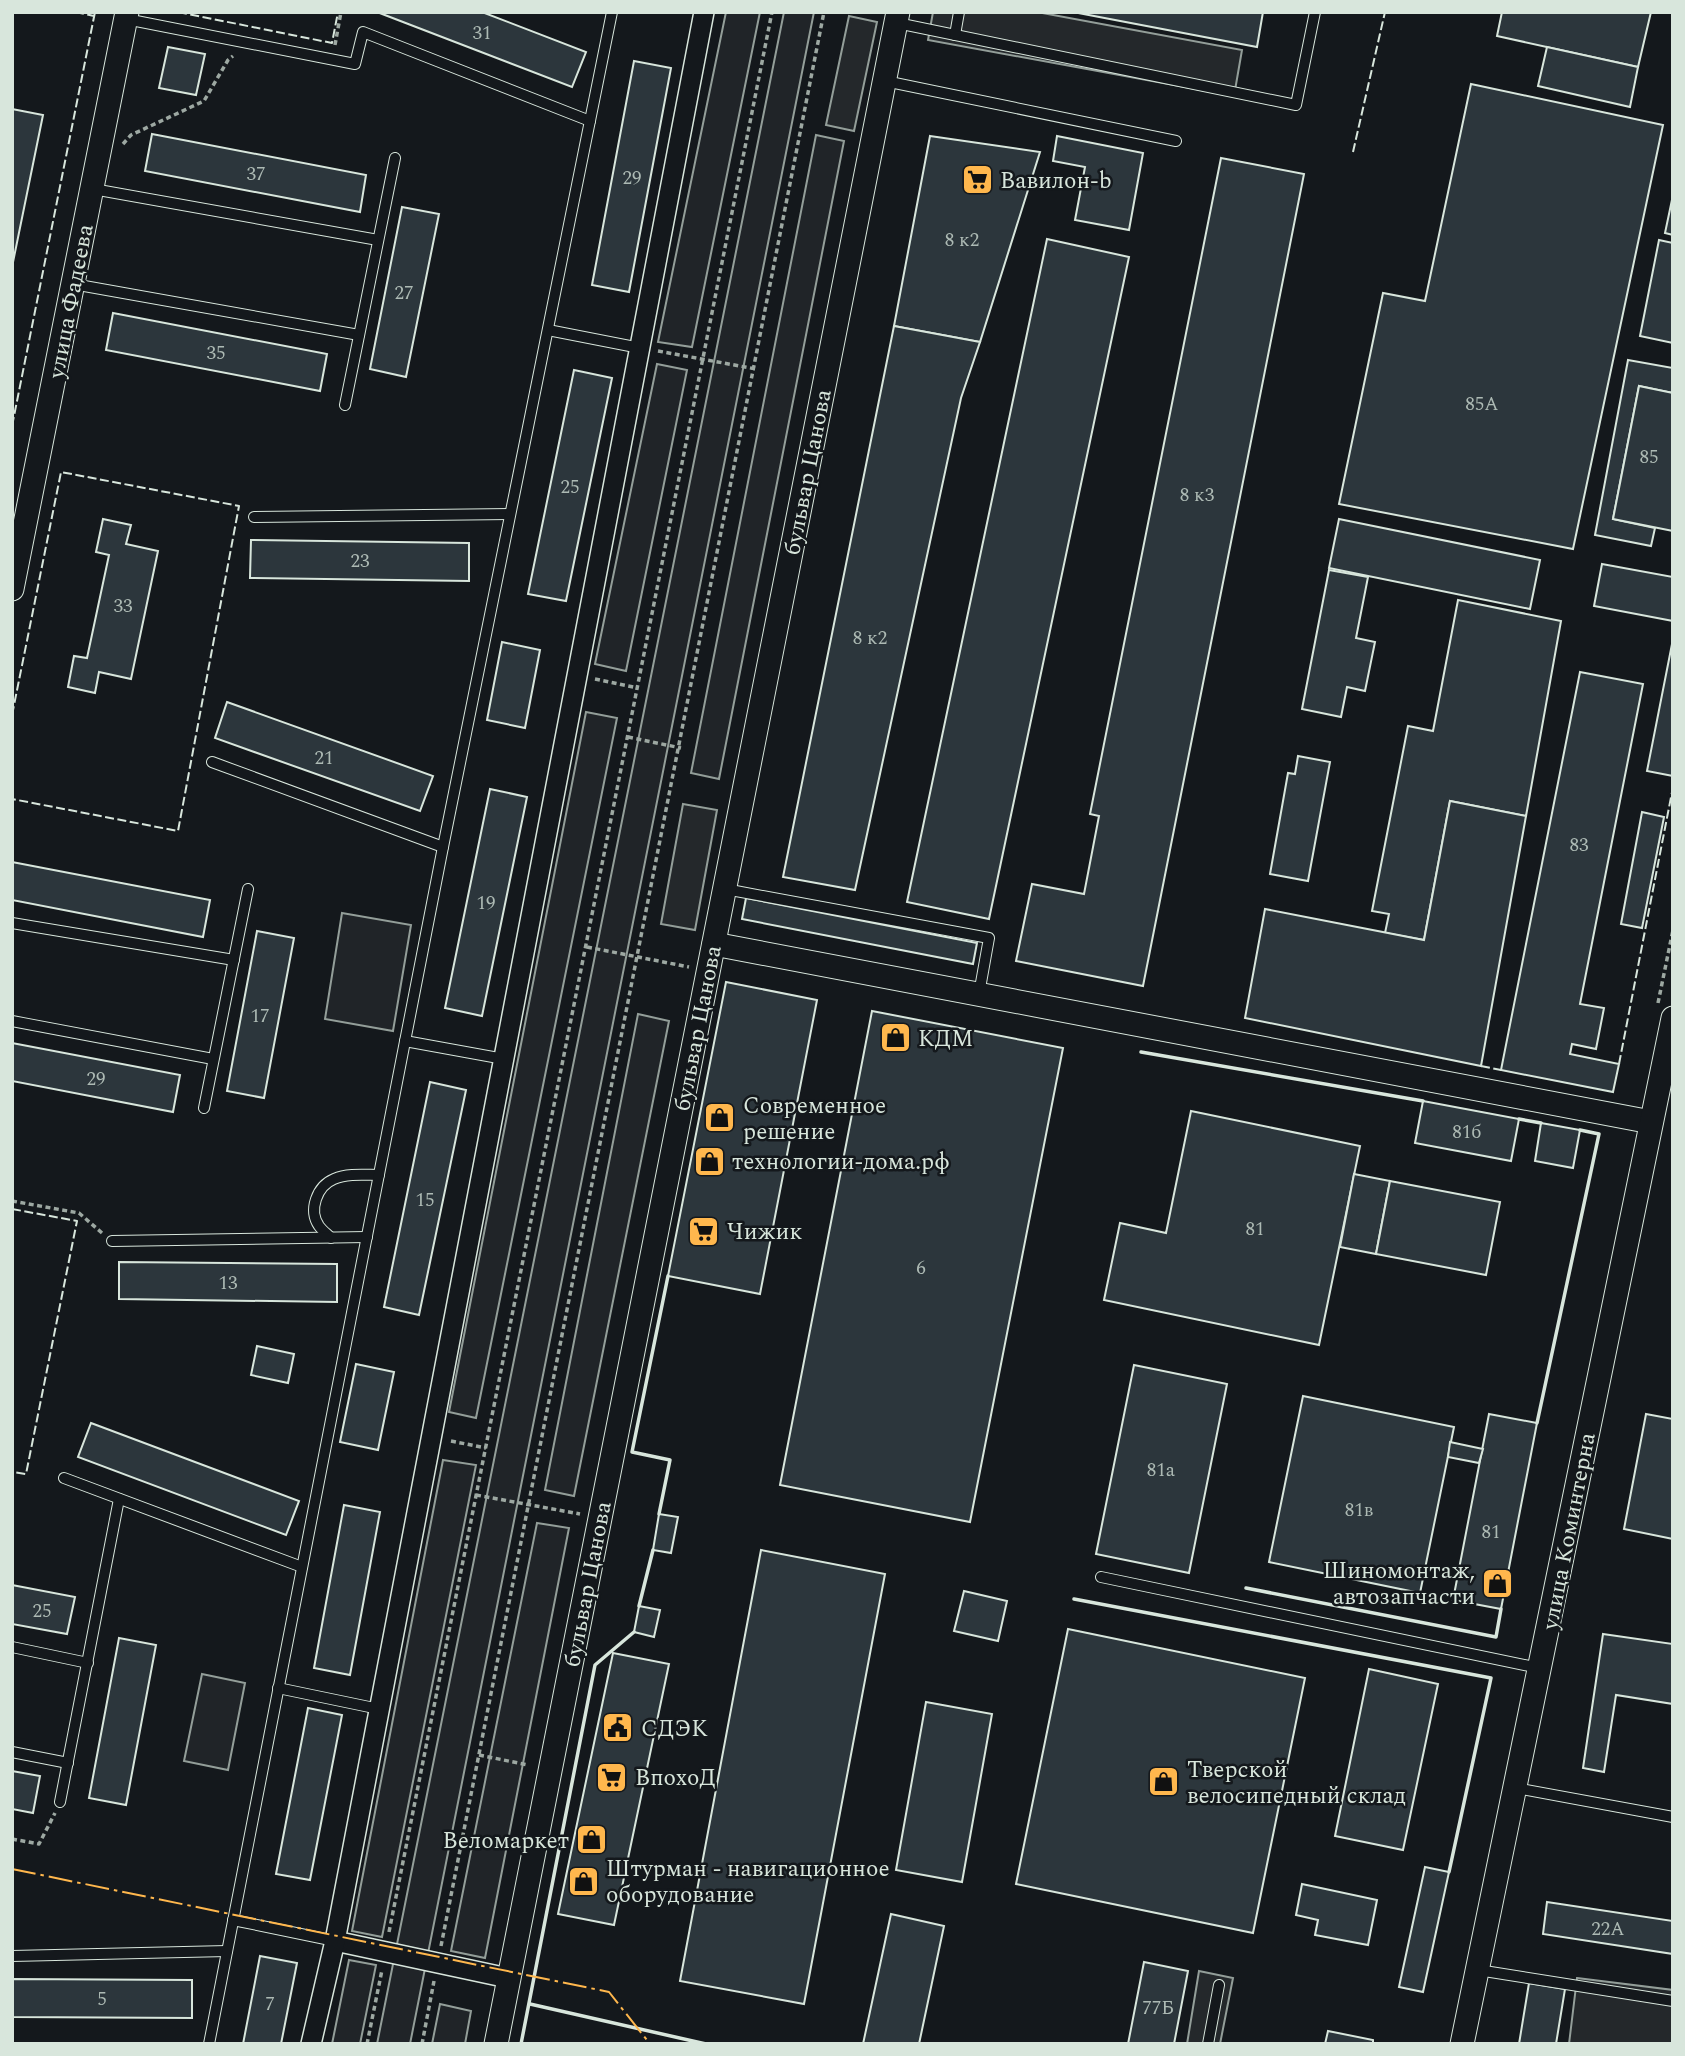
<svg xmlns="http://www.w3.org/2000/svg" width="1685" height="2056" font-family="Spectral,serif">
<rect width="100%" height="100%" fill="#14181c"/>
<!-- green -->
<g fill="#202428" stroke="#939e99" stroke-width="2">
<path d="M726,12H760L692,347L658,342Z"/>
<path d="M784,12H814L410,2044H377Z"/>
<path d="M816,135L844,141L719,779L691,773Z"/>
<path d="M657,364L687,370L626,671L595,664Z"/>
<path d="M586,712L617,718L476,1418L449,1412Z"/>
<path d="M342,913L411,925L393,1031L325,1019Z"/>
<path d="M638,1014L669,1021L574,1496L545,1490Z"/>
<path d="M443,1460L476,1465L382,1937L352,1931Z"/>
<path d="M537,1523L569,1528L485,1958L451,1951Z"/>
<path d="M202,1674L245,1683L228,1770L184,1761Z"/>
<path d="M349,1960L376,1965L360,2044H332Z"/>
<path d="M440,2004L471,2011L465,2044H432Z"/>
</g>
<!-- parking -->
<g fill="#24282b" stroke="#939e99" stroke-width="2">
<path d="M933,12H1037L1242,50L1234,96L928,40Z"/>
<path d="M849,16L877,22L854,131L826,125Z"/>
<path d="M683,804L717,810L695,930L661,924Z"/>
<path d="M1199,1971L1233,1978L1220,2044H1187Z"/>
<path d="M1577,1978L1673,1990V2044H1569Z"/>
</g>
<!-- building -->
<g fill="#2c363c" stroke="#d8e6dc" stroke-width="2">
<path d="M377,12H482L586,52L572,87Z"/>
<path d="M1073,12H1263L1257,47Z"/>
<path d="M1502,12H1651L1638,67L1497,36Z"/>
<path d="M168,47L205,54L196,95L159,88Z"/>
<path d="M1547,47L1638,67L1630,107L1538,86Z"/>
<path d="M634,61L671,68L629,292L592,285Z"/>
<path d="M1471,84L1663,125L1573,549L1339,504L1383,293L1425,301Z"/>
<path d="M12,109L43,115L12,267Z"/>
<path d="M152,134L366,175L360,212L145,171Z"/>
<path d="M930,136L1040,152L980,342L894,326Z"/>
<path d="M1057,136L1143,153L1129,230L1075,220L1085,167L1053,161Z"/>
<path d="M1221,158L1304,174L1143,986L1016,961L1032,884L1084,894L1099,816L1090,814Z"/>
<path d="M1673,195V235L1665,233Z"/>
<path d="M402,207L439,214L406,377L370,369Z"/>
<path d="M1047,239L1129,257L989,919L907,902Z"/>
<path d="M1659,240L1673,243V343L1640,336Z"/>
<path d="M113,313L327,354L320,391L106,350Z"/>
<path d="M894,326L980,342L961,398L855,890L783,877Z"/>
<path d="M1628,360L1673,368V393L1639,386L1613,519L1655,528L1651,546L1595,535Z"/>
<path d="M574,370L612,378L566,601L528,594Z"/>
<path d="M1639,386L1673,393V531L1613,519Z"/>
<path d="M103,519L131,525L126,544L158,551L131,679L99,672L95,693L68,687L74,656L87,658L109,555L96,552Z"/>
<path d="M1339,519L1540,560L1530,609L1329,568Z"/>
<path d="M251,540L469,543V581L250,578Z"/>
<path d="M1602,564L1673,577V621L1594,606Z"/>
<path d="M1329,570L1368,577L1356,638L1375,642L1365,691L1347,687L1341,717L1302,709Z"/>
<path d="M1458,600L1561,621L1526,816L1450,801L1424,940L1385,933L1389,914L1372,911L1408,726L1433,731Z"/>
<path d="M1673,639V776L1647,771Z"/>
<path d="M502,642L540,650L525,728L487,720Z"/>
<path d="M1580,672L1643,684L1580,1004L1604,1008L1596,1049L1572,1044L1570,1054L1619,1064L1613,1092L1501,1070Z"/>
<path d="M227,702L433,776L420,811L215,738Z"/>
<path d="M1298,756L1330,762L1308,881L1270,874L1288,773L1295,774Z"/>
<path d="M490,789L527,797L482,1016L445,1008Z"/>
<path d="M1450,801L1526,816L1481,1066L1245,1018L1265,909L1424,940Z"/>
<path d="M1642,812L1664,817L1642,928L1621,924Z"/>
<path d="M12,862L210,900L203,937L12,900Z"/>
<path d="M746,898L977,943L973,964L742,919Z"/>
<path d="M257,931L294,938L264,1098L227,1091Z"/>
<path d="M726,982L817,1000L760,1294L668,1276Z"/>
<path d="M872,1011L1063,1048L970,1522L780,1485Z"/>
<path d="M12,1043L180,1075L173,1112L12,1081Z"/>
<path d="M430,1082L466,1090L419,1315L384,1307Z"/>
<path d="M1423,1101L1519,1119L1511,1161L1415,1143Z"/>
<path d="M1191,1111L1360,1146L1319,1345L1104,1300L1120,1223L1166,1233Z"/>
<path d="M1541,1123L1580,1130L1573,1168L1535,1161Z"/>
<path d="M1354,1174L1390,1181L1376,1254L1340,1247Z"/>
<path d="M1390,1181L1500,1202L1486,1275L1376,1254Z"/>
<path d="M119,1262L337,1264V1302L119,1299Z"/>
<path d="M257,1346L294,1354L288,1383L251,1375Z"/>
<path d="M356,1364L394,1372L378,1450L340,1442Z"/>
<path d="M1134,1365L1227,1384L1189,1573L1096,1554Z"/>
<path d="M1303,1396L1454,1427L1420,1593L1269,1562Z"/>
<path d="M1489,1414L1537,1423L1501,1609L1453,1600Z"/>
<path d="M1646,1414L1673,1419V1539L1624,1529Z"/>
<path d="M91,1423L299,1501L286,1535L78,1457Z"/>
<path d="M1450,1442L1483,1449L1479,1463L1448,1457Z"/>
<path d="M344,1505L380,1512L350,1675L314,1668Z"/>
<path d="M659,1514L678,1517L671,1553L653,1550Z"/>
<path d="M761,1550L885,1574L804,2004L680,1981Z"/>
<path d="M12,1585L75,1597L67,1634L12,1624Z"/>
<path d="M964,1591L1007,1601L998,1641L954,1631Z"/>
<path d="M639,1606L660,1610L654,1637L634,1632Z"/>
<path d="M1068,1629L1305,1678L1253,1933L1016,1884Z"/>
<path d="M1603,1634L1673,1644V1704L1616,1695L1604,1772L1583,1768Z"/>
<path d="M119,1638L156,1645L126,1805L89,1798Z"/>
<path d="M613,1653L669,1664L614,1925L558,1914Z"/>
<path d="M1369,1669L1438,1684L1403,1850L1335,1836Z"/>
<path d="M926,1702L992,1714L962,1882L896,1870Z"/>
<path d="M308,1708L342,1715L310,1880L276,1874Z"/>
<path d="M12,1771L40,1776L33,1813L12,1809Z"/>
<path d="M1425,1867L1449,1872L1423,1992L1399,1987Z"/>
<path d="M1302,1884L1377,1900L1368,1945L1315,1935L1318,1920L1296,1915Z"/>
<path d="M1547,1902L1673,1921V1954L1543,1934Z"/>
<path d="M891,1914L944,1926L919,2044H863Z"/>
<path d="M260,1956L297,1963L281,2044H243Z"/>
<path d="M1144,1962L1188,1971L1174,2044H1128Z"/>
<path d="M12,1979L192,1980V2018L12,2017Z"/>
<path d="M1529,1983L1565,1989L1556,2044H1519Z"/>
<path d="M1328,2031L1373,2040V2044H1325Z"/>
</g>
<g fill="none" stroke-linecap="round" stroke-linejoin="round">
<defs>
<g id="service">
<path d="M126,19L355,64L363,32L590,121"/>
<path d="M897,23L1296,105L1315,12"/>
<path d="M955,35L959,12"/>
<path d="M885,81L1176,141"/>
<path d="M93,189L378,240"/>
<path d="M73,284L359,335"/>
<path d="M548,330L640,348"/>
<path d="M345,405L395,158"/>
<path d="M254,517L510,514"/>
<path d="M212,762L443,847"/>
<path d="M725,889L989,938L979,994"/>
<path d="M12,923L234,960"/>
<path d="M12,1021L213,1059"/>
<path d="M405,1041L504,1059"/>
<path d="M204,1108L248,889"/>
<path d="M331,1238C327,1234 322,1230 319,1226C308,1210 317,1186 334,1179C348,1173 365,1175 379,1175"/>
<path d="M112,1241L367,1237"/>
<path d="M64,1478L302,1567"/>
<path d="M1101,1577L1539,1668"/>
<path d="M12,1647L88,1663"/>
<path d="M278,1688L379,1709"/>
<path d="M12,1752L68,1763"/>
<path d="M1516,1788L1673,1817"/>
<path d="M60,1802L119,1499"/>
<path d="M233,1920L335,1941"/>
<path d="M12,1956L227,1951"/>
<path d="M1478,1970L1673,2001"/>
<path d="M209,2044L443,847L612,12"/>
<path d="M1208,2044L1219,1985"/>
</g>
<g id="minor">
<path d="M335,1941L508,1978"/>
<path d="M311,2044L335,1941L704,12"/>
</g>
<g id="tertiary">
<path d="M12,589L127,12"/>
<path d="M714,944L1651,1122"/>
<path d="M496,2044L898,12"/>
<path d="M1462,2044L1673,1018"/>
</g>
</defs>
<!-- service casing -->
<use href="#service" stroke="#d8e6dc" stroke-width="12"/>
<!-- minor casing -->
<use href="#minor" stroke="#d8e6dc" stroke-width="22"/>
<!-- tertiary casing -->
<use href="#tertiary" stroke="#d8e6dc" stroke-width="25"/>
<!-- path -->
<g stroke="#9da8a2" stroke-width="3.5" stroke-dasharray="5 3.5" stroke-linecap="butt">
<path d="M335,45L341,12"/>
<path d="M123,144L131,135L204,101L228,60L233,56"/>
<path d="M658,351L756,369"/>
<path d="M595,679L638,688"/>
<path d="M628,737L681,748"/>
<path d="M587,947L689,967"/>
<path d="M1658,1003L1673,930"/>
<path d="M12,1201L79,1213L102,1233"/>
<path d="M451,1441L486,1448"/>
<path d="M476,1495L580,1514"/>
<path d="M479,1755L528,1765"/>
<path d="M12,1839L39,1844L55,1813"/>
<path d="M389,1932L772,12"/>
<path d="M441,1946L824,12"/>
<path d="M367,2044L382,1970"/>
<path d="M422,2044L434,1981"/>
</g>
<!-- service -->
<use href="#service" stroke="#14181c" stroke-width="10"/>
<!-- minor -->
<use href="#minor" stroke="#14181c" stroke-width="19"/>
<!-- tertiary -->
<use href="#tertiary" stroke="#14181c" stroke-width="23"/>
<!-- fence -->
<g stroke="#d8e6dc" stroke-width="2" stroke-dasharray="9 3.5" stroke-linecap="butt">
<path d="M75,12L94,16"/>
<path d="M178,12L332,43L338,12"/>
<path d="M1353,152L1385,12"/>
<path d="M12,426L95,12"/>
<path d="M12,715L61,472L239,506L178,831L12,799"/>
<path d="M1619,1064L1673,787"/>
<path d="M1481,1066L1501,1070"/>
<path d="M12,1209L77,1221L26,1474L12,1472"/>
</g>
<!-- wall -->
<g stroke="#d8e6dc" stroke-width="3.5">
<path d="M1141,1052L1423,1101"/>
<path d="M1519,1119L1541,1123"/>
<path d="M1537,1423L1599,1134L1580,1130"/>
<path d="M659,1514L670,1460L632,1452L668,1276"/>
<path d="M1246,1588L1496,1637L1501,1609"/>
<path d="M1074,1599L1491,1678L1449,1872"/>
<path d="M639,1606L653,1550"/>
<path d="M530,2004L706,2044"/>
<path d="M521,2044L595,1665L634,1632"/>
</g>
<!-- power -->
<path stroke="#ffb74d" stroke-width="2" stroke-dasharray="24 5 3.5 5" stroke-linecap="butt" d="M12,1869L609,1992L650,2044"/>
</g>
<!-- icons -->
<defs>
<symbol id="supermarket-square" viewBox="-11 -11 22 22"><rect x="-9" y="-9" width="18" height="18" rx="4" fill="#ffb74d" stroke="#14181c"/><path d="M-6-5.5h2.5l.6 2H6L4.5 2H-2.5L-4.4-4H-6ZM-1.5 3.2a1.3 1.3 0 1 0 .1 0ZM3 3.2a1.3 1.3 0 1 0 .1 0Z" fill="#111"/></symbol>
<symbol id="shop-square" viewBox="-11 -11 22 22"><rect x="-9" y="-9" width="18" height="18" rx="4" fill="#ffb74d" stroke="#14181c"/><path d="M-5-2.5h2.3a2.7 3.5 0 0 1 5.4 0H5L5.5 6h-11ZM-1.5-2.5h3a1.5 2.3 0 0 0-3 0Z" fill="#111"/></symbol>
<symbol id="civic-square" viewBox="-11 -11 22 22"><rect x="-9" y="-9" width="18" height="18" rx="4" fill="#ffb74d" stroke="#14181c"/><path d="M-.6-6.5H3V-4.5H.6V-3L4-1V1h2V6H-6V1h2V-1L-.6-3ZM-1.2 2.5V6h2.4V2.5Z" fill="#111"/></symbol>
</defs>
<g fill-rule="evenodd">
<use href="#supermarket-square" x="960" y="162" width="35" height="35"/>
<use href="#shop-square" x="878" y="1020" width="35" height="35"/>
<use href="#shop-square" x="702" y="1100" width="35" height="35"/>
<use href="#shop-square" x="692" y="1144" width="35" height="35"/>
<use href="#supermarket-square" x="686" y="1214" width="35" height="35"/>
<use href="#shop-square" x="1480" y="1566" width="35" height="35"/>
<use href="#civic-square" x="600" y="1710" width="35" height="35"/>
<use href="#supermarket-square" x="594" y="1760" width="35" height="35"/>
<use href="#shop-square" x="1146" y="1764" width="35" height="35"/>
<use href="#shop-square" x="574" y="1822" width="35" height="35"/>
<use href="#shop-square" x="566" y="1864" width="35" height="35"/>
</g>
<g text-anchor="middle" stroke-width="5" stroke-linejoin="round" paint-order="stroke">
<!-- number labels -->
<g font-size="19" fill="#adbab4">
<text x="482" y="39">31</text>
<text x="256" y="180">37</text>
<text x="632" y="184">29</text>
<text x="962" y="246">8 к2</text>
<text x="404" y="299">27</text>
<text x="216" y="359">35</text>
<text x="1482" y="410">85А</text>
<text x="1649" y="463">85</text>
<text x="570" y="493">25</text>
<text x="1197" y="501">8 к3</text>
<text x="360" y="567">23</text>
<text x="123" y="612">33</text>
<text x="870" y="644">8 к2</text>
<text x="324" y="764">21</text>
<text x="1579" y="851">83</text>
<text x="486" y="909">19</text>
<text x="260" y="1022">17</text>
<text x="96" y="1085">29</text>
<text x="1467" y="1138">81б</text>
<text x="425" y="1206">15</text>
<text x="1255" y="1235">81</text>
<text x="921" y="1274">6</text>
<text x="228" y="1289">13</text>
<text x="1161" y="1476">81а</text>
<text x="1359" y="1516">81в</text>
<text x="1491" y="1538">81</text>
<text x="42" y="1617">25</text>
<text x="1608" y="1935">22А</text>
<text x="102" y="2005">5</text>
<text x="270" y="2010">7</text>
<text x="1158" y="2014">77Б</text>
</g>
<!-- poi labels -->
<g font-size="23" fill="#d8e6dc" stroke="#14181c" text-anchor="start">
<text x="1000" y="188">Вавилон-b</text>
<text x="918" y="1046">КДМ</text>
<text x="743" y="1113">Современное<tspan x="743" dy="26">решение</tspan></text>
<text x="732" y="1169">технологии-дома.рф</text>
<text x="727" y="1239">Чижик</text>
<text x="1475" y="1578" text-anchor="end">Шиномонтаж,<tspan x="1475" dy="26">автозапчасти</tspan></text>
<text x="641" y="1736">СДЭК</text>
<text x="1187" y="1777">Тверской<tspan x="1187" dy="26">велосипедный склад</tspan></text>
<text x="635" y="1785">ВпохоД</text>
<text x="569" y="1848" text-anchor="end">Веломаркет</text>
<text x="606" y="1876">Штурман - навигационное<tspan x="606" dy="26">оборудование</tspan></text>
</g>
<!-- street labels -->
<g font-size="23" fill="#d8e6dc" stroke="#14181c">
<text transform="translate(70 301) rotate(-79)" y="8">улица Фадеева</text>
<text transform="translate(807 472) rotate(-79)" y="8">бульвар Цанова</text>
<text transform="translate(697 1028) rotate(-79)" y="8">бульвар Цанова</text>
<text transform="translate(1568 1531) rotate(-79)" y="8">улица Коминтерна</text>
<text transform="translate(587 1584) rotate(-79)" y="8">бульвар Цанова</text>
</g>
</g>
<!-- border -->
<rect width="1685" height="2056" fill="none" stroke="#d8e6dc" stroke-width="28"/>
</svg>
